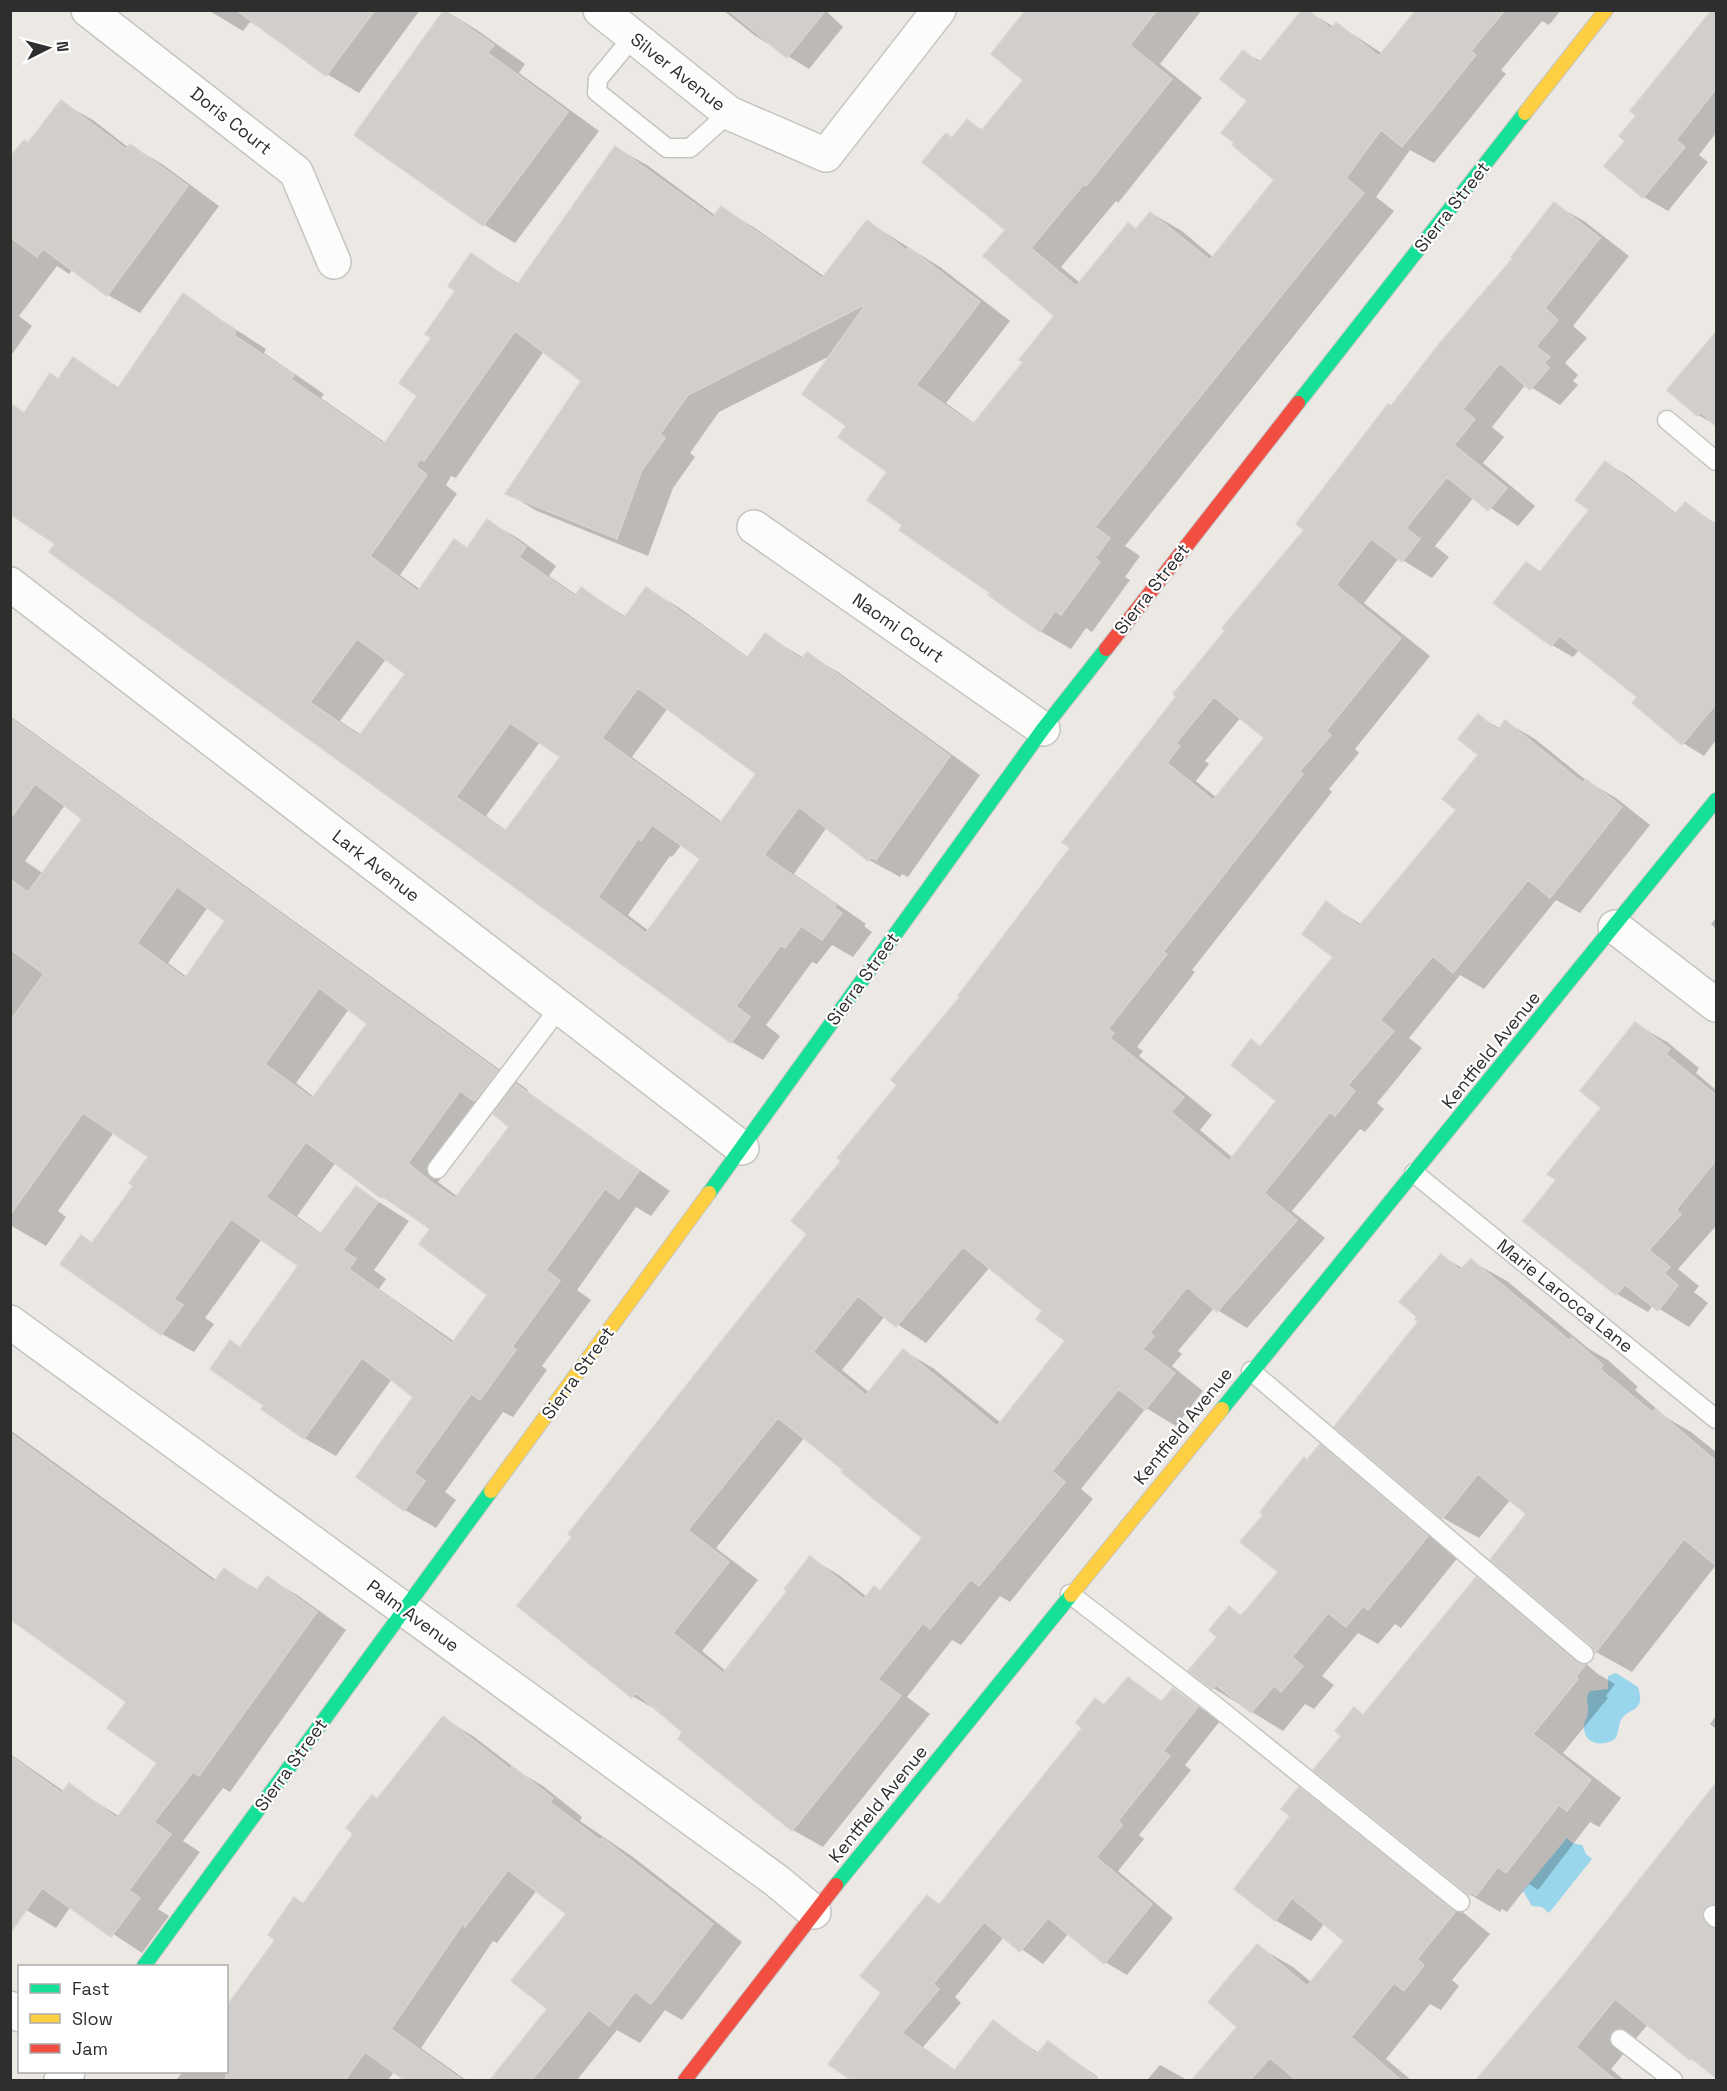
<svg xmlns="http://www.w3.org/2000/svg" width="1727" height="2091" font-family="'Space Grotesk',sans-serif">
<rect width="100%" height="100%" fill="#ece8e4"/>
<!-- water -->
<g fill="#99d6ec">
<path d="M1616,1673L1638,1687C1646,1714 1629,1706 1621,1720C1618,1726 1619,1733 1615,1739C1603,1747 1584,1745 1584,1727C1584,1721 1589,1715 1588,1709C1588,1701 1585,1698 1590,1691L1608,1689V1676Z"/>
<path d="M1567,1838L1572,1843L1582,1845L1586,1854L1592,1859L1549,1913L1542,1907L1532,1906L1523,1891Z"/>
</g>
<!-- shadow -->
<g fill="#0003" fill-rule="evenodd">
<path d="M208,10H273L261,28L250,22L243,31Z"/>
<path d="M298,10H420L359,93L327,74Z"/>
<path d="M723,10H825L843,27L809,69L754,35Z"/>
<path d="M1028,10H1202L1160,64L1202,98L1118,203L1116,201L1061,267L1080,283L1128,224L1137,230L1151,213L1182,231L1214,258L1277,180L1249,101L1243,52L1262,62L1306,10L1334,27L1337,24L1383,54L1418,10H1561L1549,25L1542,21L1501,70L1506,74L1434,163L1410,150L1376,197L1394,211L1125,546L1140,556L1125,577L1130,580L1092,632L1086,628L1071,649L1040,631L904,524L889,472L848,425L832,355L719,412L690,453L695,457L673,488L648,556L537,511L507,493L583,381L544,351L456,478L451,476L446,485L457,494L400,575L421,590L468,549L488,521L519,539L556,566L549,576L578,596L582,589L626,617L647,589L678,607L749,658L765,635L804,658L807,654L838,672L980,775L908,877L902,874L900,877L869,860L827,827L794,874L866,924L864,926L872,932L853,957L832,945L817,964L812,962L766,1025L780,1036L763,1060L732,1042L52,552L57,544L59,380L73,359L120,388L183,295L266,349L264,353L324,394L321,398L387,444L419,396L433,338L472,255L519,284L616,148L647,165L716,216L721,208L752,226L825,277L868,222L940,267L1010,321L946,403L975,424L1025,362L1056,316L953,139L967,121L984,131L1025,80ZM386,659L407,674L361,735L340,721ZM668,708L758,773L722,822L632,757ZM540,742L562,757L507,831L486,816ZM682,844L703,858L649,931L628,915L670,856L672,857Z"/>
<path d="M1714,10H1716V133L1699,155L1708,162L1668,211L1644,197L1606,166L1627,141Z"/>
<path d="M446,11L477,30L525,64L519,73L599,131L515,243L483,224Z"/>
<path d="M61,102L93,120L129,148L131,146L162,164L219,206L140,313L108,295L73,269L69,274L57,266L19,316L32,326L10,357V160L29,144Z"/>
<path d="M1554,204L1584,221L1629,256L1573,326L1587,338L1565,363L1578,375L1573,381L1578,385L1560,405L1526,384L1492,427L1504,437L1483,463L1535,506L1518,526L1474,497L1435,546L1449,557L1432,578L1399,558L1364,603L1430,656L1355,749L1359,753L1329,789L1332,792L1192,970L1195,972L1137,1047L1143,1051L1139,1056L1212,1115L1200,1130L1233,1158L1278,1101L1251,1041L1262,1047L1335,957L1326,903L1362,925L1458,810L1480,755L1478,716L1501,729L1506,722L1535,739L1587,781L1616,798L1650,825L1580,913L1556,900L1484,989L1460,975L1409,1038L1422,1048L1377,1103L1384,1109L1365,1132L1360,1129L1292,1211L1325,1238L1247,1328L1214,1308L1178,1351L1182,1354L1172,1366L1203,1391L1176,1426L1146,1408L1081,1489L1093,1499L1010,1602L1000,1596L961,1645L952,1640L907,1697L930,1714L823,1847L793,1830L772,1813L662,1713L632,1696L519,1606L810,1234L843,1161L1072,848L1178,696L1306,529L1391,407L1516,258ZM1241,717L1266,738L1217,798L1196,781L1209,764L1205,761ZM990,1267L1045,1311L1067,1341L1001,1423L933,1368L904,1351L870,1393L842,1370L885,1316L926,1343ZM805,1437L924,1538L881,1591L874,1588L867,1597L839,1575L810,1558L789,1591L726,1671L702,1651L758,1580L716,1548Z"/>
<path d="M1716,355V425L1698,415Z"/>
<path d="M1606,463L1627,475L1677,514L1685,503L1716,524V740L1704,756L1683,743L1639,697L1580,649L1573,657L1552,645L1495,603L1526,563L1542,572L1591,510Z"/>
<path d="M10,716L528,1090L527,1092L670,1191L651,1216L636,1207L577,1290L591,1300L542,1366L547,1370L513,1417L503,1412L445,1492L456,1500L436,1528L405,1510L416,1396L392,1379L336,1456L304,1438L266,1406L241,1348L300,1266L262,1239L205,1318L214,1324L194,1352L162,1334L62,1263L81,1237L93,1244L135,1186L150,1156L114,1132L58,1211L66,1217L46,1246L10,1225ZM65,805L84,819L44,874L25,861ZM208,907L228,920L187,977L168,963ZM349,1009L369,1024L314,1097L296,1083ZM492,1109L511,1126L458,1197L438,1182ZM336,1162L382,1197L432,1228L489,1295L455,1342L379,1289L386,1279L374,1270L409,1221L357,1188L322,1234L297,1216Z"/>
<path d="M1716,918V929L1711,924Z"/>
<path d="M1636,1024L1667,1042L1699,1068L1696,1073L1716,1090V1226L1678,1269L1699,1286L1694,1292L1708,1303L1689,1327L1653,1305L1648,1312L1617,1294L1526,1220L1558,1180L1603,1108Z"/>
<path d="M1441,1256L1464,1269L1471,1261L1507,1281L1589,1349L1608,1360L1638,1387L1635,1390L1667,1418L1691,1432L1716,1452V1565L1632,1672L1596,1652L1528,1514L1511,1499L1479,1538L1443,1518L1336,1426L1420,1322Z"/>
<path d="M10,1430L217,1581L224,1570L258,1590L267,1578L297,1595L346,1630L230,1792L223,1788L183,1841L200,1852L158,1909L169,1916L142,1953L71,1906L56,1928L10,1900V1754L65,1792L69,1785L120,1817L159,1763L128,1702L10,1618Z"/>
<path d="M1320,1446L1352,1464L1459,1556L1401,1628L1395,1624L1378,1644L1358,1633L1322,1676L1334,1685L1314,1709L1305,1704L1283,1731L1213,1688L1190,1670L1219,1636L1229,1608L1243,1616L1280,1572L1308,1461Z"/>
<path d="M1477,1579L1508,1597L1598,1674L1615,1684L1606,1696L1608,1698L1563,1753L1621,1798L1599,1827L1590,1822L1538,1890L1529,1884L1507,1912L1502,1909L1500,1912L1469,1894L1343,1735L1354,1709L1364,1715Z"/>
<path d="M1128,1678L1163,1702L1174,1690L1220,1721L1185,1765L1191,1770L1139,1835L1144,1839L1118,1871L1173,1918L1127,1975L1105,1962L1069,1933L1043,1964L1004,1937L955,1997L961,2003L923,2047L956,2071L993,2022L1040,2054L1049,2043L1098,2077L1096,2080H853L831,2064L883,1993L927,1897L941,1905L1084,1728L1096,1700L1106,1706Z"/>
<path d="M1716,1716V1729L1710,1724Z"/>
<path d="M443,1718L473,1736L521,1773L543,1786L582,1817L580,1821L633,1857L742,1942L682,2020L665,2010L640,2043L617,2030L577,2080H492L549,2009L568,1914L537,1890L497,1943L493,1941L421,2048L466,2080H407L394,2072L388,2080H176L183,2072H226L304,1905L378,1801Z"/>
<path d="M1716,1785V2078L1648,2024L1611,2069L1624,2080H1482L1480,2079Z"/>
<path d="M1299,1789L1336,1810L1490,1934L1452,1980L1459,1986L1441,2010L1430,2004L1386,2059L1411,2080H1194L1239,2027L1257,1946L1293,1967L1312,1983L1346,1941L1325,1923L1311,1941L1275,1920L1292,1815Z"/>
<path d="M1160,2065L1187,2080H1147Z"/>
</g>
<!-- building -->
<g fill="#d1cecb" stroke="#d7d4d0" stroke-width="1.5" fill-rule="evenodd">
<path d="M236,10H375L326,76Z"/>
<path d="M444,10L494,45L488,53L568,112L483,226L354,135Z"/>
<path d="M728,10H826L787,58Z"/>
<path d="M1026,10H1157L1130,45L1172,79L1086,186L1084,184L1031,248L1076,286L1128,223L1136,229L1150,212L1210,260L1274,180L1232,145L1234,143L1221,133L1247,101L1220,79L1243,50L1259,63L1302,10H1308L1331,29L1336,22L1379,56L1416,10H1505L1471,51L1476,55L1402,147L1381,130L1346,178L1364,193L1095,527L1110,538L1095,558L1100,562L1061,615L1055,611L1040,632L988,595L990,593L899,530L902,525L867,500L887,472L838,437L846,426L802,394L866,304L688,395L660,434L665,438L642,470L617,539L505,494L581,381L515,331L424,461L420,459L416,466L427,475L370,556L418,591L454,539L467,548L487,519L526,547L519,557L575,596L581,587L624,618L646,587L747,658L765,633L801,659L807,652L950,756L876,860L871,857L868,861L799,807L764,855L836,905L834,908L842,913L822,940L801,926L785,948L781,945L736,1006L750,1017L731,1043L49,552L55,544L10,514V403L24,413L50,373L58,379L73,357L118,388L183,293L236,331L234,335L294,375L291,379L384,444L417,396L399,383L431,338L425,334L455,291L448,286L471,253L517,285L615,146L713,217L721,206L822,278L867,220L906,250L908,247L980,302L916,385L973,424L1023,362L1019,360L1054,316L983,256L1005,230L922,162L946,133L952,138L967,119L981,131L1023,80L991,54ZM357,639L405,674L359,736L310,702ZM638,688L756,774L720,823L602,738ZM510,723L560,757L505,831L456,797ZM652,825L700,859L646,933L598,897L638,839L641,841Z"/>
<path d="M1712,10H1716V89L1676,140L1685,147L1643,198L1604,166L1625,141L1619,136L1636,116L1630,111Z"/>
<path d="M61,100L126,149L130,144L188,186L107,296L43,249L37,257L10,237V157L24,140L28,143Z"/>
<path d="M1554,202L1600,238L1545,308L1558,320L1536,346L1550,357L1544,363L1549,368L1530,390L1500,363L1463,409L1475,419L1454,445L1507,488L1488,511L1447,477L1406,528L1420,539L1402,562L1371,539L1336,585L1401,638L1326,731L1331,735L1300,771L1303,774L1163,952L1167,954L1108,1029L1114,1033L1110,1038L1184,1097L1171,1112L1229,1161L1276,1101L1231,1065L1251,1039L1260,1047L1333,957L1302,934L1326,901L1359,926L1456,810L1442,799L1478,755L1458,739L1478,714L1498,730L1505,720L1583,783L1586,779L1622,807L1550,898L1528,880L1453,973L1433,956L1380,1020L1394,1031L1348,1085L1355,1091L1335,1116L1330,1112L1264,1193L1297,1220L1217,1312L1187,1287L1150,1333L1154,1336L1143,1349L1175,1373L1145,1410L1119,1389L1052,1471L1065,1482L979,1586L971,1579L930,1629L923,1623L878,1679L901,1696L792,1831L678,1739L682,1732L636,1693L632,1698L517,1606L572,1537L568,1534L807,1234L791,1221L841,1161L837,1158L897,1085L891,1080L960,997L958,996L1070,848L1062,842L1176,697L1173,694L1225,631L1222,628L1304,530L1296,524L1388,404L1391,406L1440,343L1513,258L1511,257ZM1214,697L1264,738L1213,800L1167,763L1180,746L1176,743ZM963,1247L1042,1311L1036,1319L1065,1341L997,1426L903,1349L866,1395L813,1352L858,1296L896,1327ZM778,1418L843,1470L841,1472L922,1538L880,1591L874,1586L864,1599L810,1556L784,1589L787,1591L723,1673L673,1633L729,1562L688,1530Z"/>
<path d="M1716,332V426L1700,412L1697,416L1667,390Z"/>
<path d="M1605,461L1675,514L1685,502L1716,526V704L1682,745L1632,703L1637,697L1560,636L1551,646L1493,603L1526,562L1540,572L1589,510L1575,500Z"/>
<path d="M10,718L498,1071L474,1101L460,1091L408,1163L431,1182L455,1198L509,1127L493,1114L516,1084L639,1171L619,1199L605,1189L546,1270L560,1281L512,1347L516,1350L480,1400L471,1394L414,1473L425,1481L404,1511L356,1477L413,1397L362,1358L304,1439L261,1409L264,1406L210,1369L230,1340L240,1347L298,1266L231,1219L174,1299L183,1305L161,1335L105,1296L60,1264L81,1235L92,1243L133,1186L129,1183L148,1157L83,1113L10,1215V1021L44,974L10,949V879L28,892L82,819L35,784L10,819ZM177,887L225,921L185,978L137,943ZM319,988L367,1024L312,1098L265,1064ZM306,1142L381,1198L382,1196L430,1229L419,1244L487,1295L452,1343L349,1269L356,1259L343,1250L378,1202L356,1186L320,1234L266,1197Z"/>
<path d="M1635,1022L1670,1049L1666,1054L1716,1095V1160L1676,1210L1681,1214L1649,1250L1670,1267L1664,1273L1678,1285L1658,1311L1625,1285L1616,1295L1523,1221L1556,1180L1547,1174L1601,1108L1580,1091Z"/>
<path d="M1441,1254L1460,1270L1471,1259L1569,1340L1572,1338L1603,1365L1600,1369L1652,1412L1655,1409L1716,1461V1566L1684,1539L1595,1653L1591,1645L1490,1560L1526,1514L1478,1474L1442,1519L1334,1427L1418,1322L1415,1319L1417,1317L1399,1302Z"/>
<path d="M10,1433L214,1582L224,1568L256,1591L267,1576L317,1612L199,1776L193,1772L154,1822L171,1834L129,1890L140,1898L111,1937L42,1888L10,1933V1756L62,1793L69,1783L117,1818L157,1763L107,1728L126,1702L10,1619Z"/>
<path d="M1320,1444L1428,1536L1368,1610L1363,1606L1346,1627L1328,1613L1292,1657L1303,1666L1281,1692L1274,1686L1251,1713L1216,1685L1212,1689L1188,1671L1217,1637L1209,1630L1229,1606L1241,1616L1278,1572L1240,1542L1263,1515L1260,1512L1304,1457L1307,1460Z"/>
<path d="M1476,1577L1577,1663L1585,1665L1576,1677L1578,1679L1533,1734L1591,1780L1567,1811L1559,1805L1506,1873L1498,1867L1476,1896L1471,1892L1469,1895L1313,1770L1341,1736L1335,1731L1354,1707L1363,1715Z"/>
<path d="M1128,1677L1161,1702L1173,1688L1198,1707L1163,1751L1170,1756L1118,1821L1122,1825L1096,1857L1152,1904L1104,1964L1048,1918L1020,1952L984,1922L933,1984L939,1989L902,2033L954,2071L993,2020L1037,2054L1048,2041L1099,2080H851L828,2064L881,1993L860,1976L927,1895L939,1905L1082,1728L1076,1723L1095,1698L1104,1705Z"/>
<path d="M443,1716L510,1769L512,1766L553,1798L550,1802L600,1840L602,1838L713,1924L651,2004L635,1992L609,2026L589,2010L532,2080H490L547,2009L511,1981L566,1914L508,1870L465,1927L464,1922L391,2029L462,2080H404L365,2052L345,2080H226V2007L275,1940L268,1935L294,1897L303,1904L353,1834L346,1828L372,1795L377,1799Z"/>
<path d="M1716,1783V1904H1710L1702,1913L1705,1923L1716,1929V2078L1691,2058L1690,2060L1615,1999L1576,2047L1615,2080H1476L1569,1969Z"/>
<path d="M1299,1787L1455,1912L1417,1959L1424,1965L1404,1991L1394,1983L1351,2037L1401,2080H1296L1270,2058L1250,2080H1192L1237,2027L1208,2002L1257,1944L1307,1986L1344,1941L1292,1898L1275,1921L1234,1889L1290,1816L1281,1809Z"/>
</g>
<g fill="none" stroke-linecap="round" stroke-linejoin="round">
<defs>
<g id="lane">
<path d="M633,37L598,79L597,92L667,148H690L729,113"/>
<path d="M1667,420L1716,461"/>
<path d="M437,1169L560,1007"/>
<path d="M1414,1173L1716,1419"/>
<path d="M1251,1371L1584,1654"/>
<path d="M1070,1594L1213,1704L1460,1902"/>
<path d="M1713,1915L1716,1918"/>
<path d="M1620,2039L1673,2080"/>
</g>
<g id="street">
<path d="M88,10L296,172L334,262"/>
<path d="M600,10L729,113L826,155L939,10"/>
<path d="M754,527L1043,729"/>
<path d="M10,584L742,1148"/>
<path d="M1615,927L1716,1005"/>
<path d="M10,1322L777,1881L814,1912"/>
<path d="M10,2008L20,2015"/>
<path d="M61,2080L68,2072"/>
</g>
<g id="fast">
<path d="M1298,403L1525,113"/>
<path d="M709,1193L1043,729L1106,649"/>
<path d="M1222,1409L1716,800"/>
<path d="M836,1885L1071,1595"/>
<path d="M144,1966L491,1491"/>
</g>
<g id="slow">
<path d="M1525,113L1606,10"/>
<path d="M491,1491L709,1193"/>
<path d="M1071,1595L1222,1409"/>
</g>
<g id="jam">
<path d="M1106,649L1298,403"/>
<path d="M685,2080L836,1885"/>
</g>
</defs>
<!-- lane casing -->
<use href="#lane" stroke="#c5c4c5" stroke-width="21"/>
<!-- street casing -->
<use href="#street" stroke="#c5c4c5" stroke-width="36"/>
<!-- fast casing -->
<use href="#fast" stroke="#c5c4c5" stroke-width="16"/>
<!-- slow casing -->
<use href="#slow" stroke="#c5c4c5" stroke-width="16"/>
<!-- jam casing -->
<use href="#jam" stroke="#c5c4c5" stroke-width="16"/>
<!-- lane -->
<use href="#lane" stroke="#fcfcfb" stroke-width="18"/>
<!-- street -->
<use href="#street" stroke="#fcfcfb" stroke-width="33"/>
<!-- fast -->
<use href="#fast" stroke="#16e098" stroke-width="14"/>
<!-- slow -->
<use href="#slow" stroke="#ffcf43" stroke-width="14"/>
<!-- jam -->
<use href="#jam" stroke="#f24e42" stroke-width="14"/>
</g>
<g text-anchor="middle" stroke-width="4.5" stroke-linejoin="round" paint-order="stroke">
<!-- street labels -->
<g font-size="18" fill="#2e2e2e" stroke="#fff">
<text transform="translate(678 72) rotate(38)" y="6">Silver Avenue</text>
<text transform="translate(231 121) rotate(38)" y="6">Doris Court</text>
<text transform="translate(1452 207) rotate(-52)" y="6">Sierra Street</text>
<text transform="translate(1152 589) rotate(-52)" y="6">Sierra Street</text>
<text transform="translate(898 628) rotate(35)" y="6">Naomi Court</text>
<text transform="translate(376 866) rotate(38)" y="6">Lark Avenue</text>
<text transform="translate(863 979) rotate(-54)" y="6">Sierra Street</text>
<text transform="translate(1491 1050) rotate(-51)" y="6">Kentfield Avenue</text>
<text transform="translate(1565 1296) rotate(39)" y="6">Marie Larocca Lane</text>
<text transform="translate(578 1373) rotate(-54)" y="6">Sierra Street</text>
<text transform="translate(1183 1426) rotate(-51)" y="6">Kentfield Avenue</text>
<text transform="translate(413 1616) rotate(36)" y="6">Palm Avenue</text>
<text transform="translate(291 1765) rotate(-54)" y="6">Sierra Street</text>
<text transform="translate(878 1804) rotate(-51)" y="6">Kentfield Avenue</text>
</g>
</g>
<!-- border -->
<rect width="1727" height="2091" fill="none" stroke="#2e2e2e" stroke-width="24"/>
<!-- legend -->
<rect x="18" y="1965" width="210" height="108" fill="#ffffff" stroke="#ababab" stroke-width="1.5"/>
<rect x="30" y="1984" width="30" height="9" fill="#16e098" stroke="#ababab" stroke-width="1.5"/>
<text x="72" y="1995" font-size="18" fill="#2e2e2e">Fast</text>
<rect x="30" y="2014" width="30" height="9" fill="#ffcf43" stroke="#ababab" stroke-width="1.5"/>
<text x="72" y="2025" font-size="18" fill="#2e2e2e">Slow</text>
<rect x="30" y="2044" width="30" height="9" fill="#f24e42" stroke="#ababab" stroke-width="1.5"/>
<text x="72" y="2055" font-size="18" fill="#2e2e2e">Jam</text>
<!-- north arrow -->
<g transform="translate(48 48) rotate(84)" stroke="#ffffff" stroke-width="4.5" paint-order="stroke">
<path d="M0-4.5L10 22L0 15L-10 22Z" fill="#2e2e2e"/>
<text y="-9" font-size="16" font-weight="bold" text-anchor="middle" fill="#2e2e2e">N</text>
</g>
</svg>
